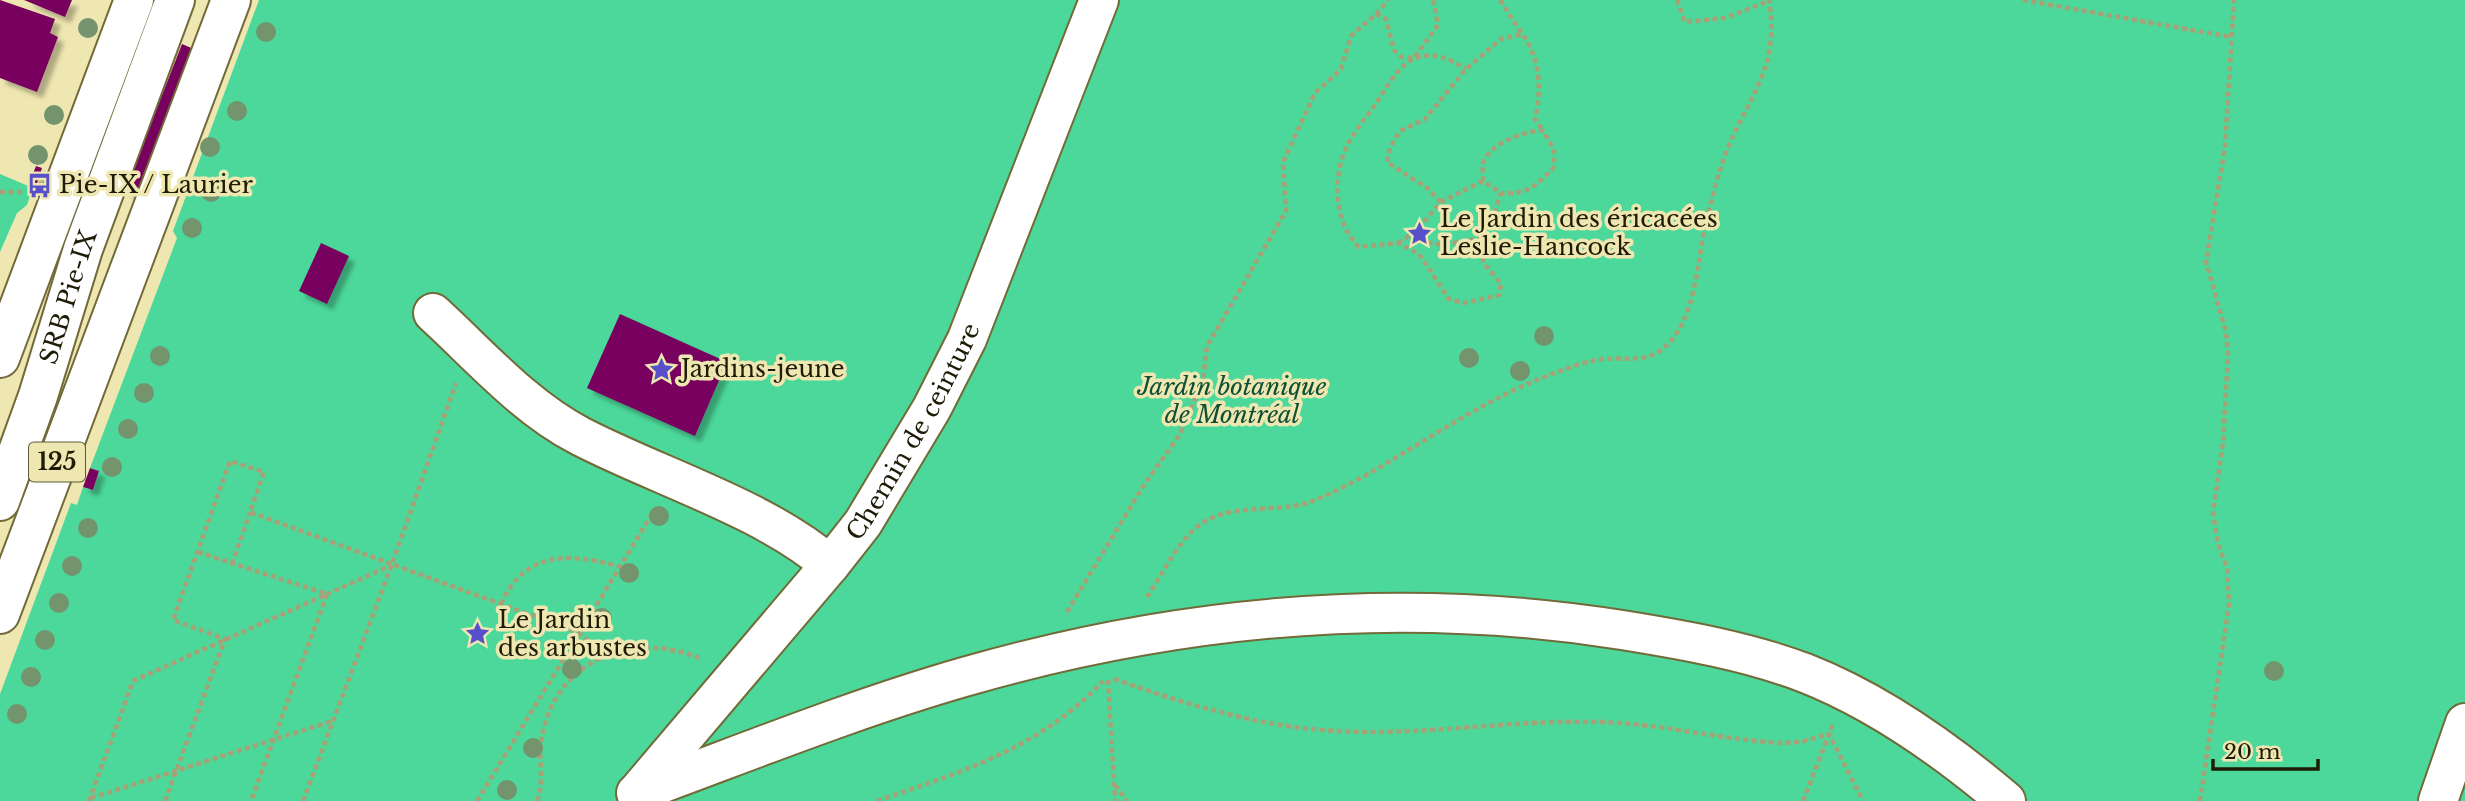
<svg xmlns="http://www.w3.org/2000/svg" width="2465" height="801" font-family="'Libre Baskerville',serif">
<defs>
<filter id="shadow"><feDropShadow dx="6" dy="6" stdDeviation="2" flood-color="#0004"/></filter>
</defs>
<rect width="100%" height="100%" fill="#efe7b1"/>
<!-- green -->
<g fill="#4cd89a">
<path d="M259,0H2465V801H0V694L71,503L77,505L83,487L93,490L99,471L90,468L177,238L173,231Z"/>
<path d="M0,174L33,188L27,205L17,213L0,252Z"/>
</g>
<!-- building -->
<g fill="#78005e" filter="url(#shadow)">
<path d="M0,0L55,19L50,33L58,37L37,92L0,78Z"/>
<path d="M24,0H72L65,17Z"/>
<path d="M182,44L196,50L140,196L125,190Z"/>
<path d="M36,166L42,168L35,189L28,186Z"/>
<path d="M321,243L349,256L327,304L299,291Z"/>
<path d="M620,314L727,362L695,436L587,388Z"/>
<path d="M90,468L99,471L93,490L83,487Z"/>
</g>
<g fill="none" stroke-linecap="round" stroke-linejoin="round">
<defs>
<g id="minor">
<path d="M433,313C479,355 524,407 580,436C659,477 764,508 830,565"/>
<path id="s1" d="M0,501L38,396L83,249L175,0"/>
<path id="s2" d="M639,790L830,565L863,523L932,408L967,339L1099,0"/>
<path d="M636,793C745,753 853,709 964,677C1179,615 1401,595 1622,630C1684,640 1747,651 1805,673C1879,702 1946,750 2006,801"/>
<path d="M2438,801L2465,723"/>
</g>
<g id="major">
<path d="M0,358L134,0"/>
<path d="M0,614L231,0"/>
</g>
</defs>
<!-- minor casing -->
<use href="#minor" stroke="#726a38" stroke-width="42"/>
<!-- major casing -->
<use href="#major" stroke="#726a38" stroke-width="42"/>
<!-- path -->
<g stroke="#a8a177" stroke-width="4.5" stroke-dasharray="5 3.5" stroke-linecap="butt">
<path d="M1500,0L1522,34"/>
<path d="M1677,0L1685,22L1725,18L1769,1"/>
<path d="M2023,0L2231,37"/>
<path d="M1376,14L1388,0"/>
<path d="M1483,181C1483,176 1482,168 1483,163C1489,144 1525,130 1543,131L1554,149V167C1537,185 1528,195 1501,193"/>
<path d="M0,192H25"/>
<path d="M1441,202L1427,188L1387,162L1390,148L1400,131L1425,119L1466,69L1501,39L1522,34C1540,57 1542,91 1535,119L1543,131"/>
<path d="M1416,231L1424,242L1443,245L1486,237"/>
<path d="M1398,243L1416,231L1441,202L1483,181L1501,193L1486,237L1483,262L1501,284L1499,295L1464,303L1449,299L1419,254L1398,243L1359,247C1333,223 1332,172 1349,142C1357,128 1368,115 1377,102C1386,88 1400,63 1416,58C1436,51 1449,59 1466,69"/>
<path d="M198,552L327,594L251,801"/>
<path d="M232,564L250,512"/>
<path d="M1147,597C1164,572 1181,533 1209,519C1243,503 1284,514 1318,499C1394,466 1460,411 1537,380C1554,373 1574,365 1592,361C1618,354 1646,367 1667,345C1695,317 1697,267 1704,231C1709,208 1715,186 1722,164C1743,100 1781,75 1769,0"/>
<path d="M501,604C526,550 567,553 618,566"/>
<path d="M1067,612L1142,488L1180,434L1203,380L1207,346L1286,211L1283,162L1315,93L1341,69L1351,36L1376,14L1386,19L1394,50L1401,57L1414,58L1438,25L1433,0"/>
<path d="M1114,679C1186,704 1259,727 1336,731C1425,736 1514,719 1602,722C1663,724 1722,740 1782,743L1801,742L1829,734L1863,801"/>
<path d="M1108,680L1115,801"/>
<path d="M1115,785L1127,801"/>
<path d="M91,798L332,721"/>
<path d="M89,801L133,681L392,565"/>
<path d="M165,801L225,639L173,620L230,461L264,472L250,512L577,632L607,655"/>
<path d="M303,801L392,564L456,383"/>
<path d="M477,801L655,509"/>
<path d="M537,801C545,781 538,762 541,742C552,661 632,629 702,659"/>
<path d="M877,801C963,771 1039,749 1103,681"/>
<path d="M1803,801L1833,724"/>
<path d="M2200,801L2229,604L2227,568L2218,544L2213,513L2223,442L2228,355L2226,332L2206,262L2225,147L2234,0"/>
</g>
<!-- minor -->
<use href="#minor" stroke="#fff" stroke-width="38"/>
<!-- major -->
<use href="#major" stroke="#fff" stroke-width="38"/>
</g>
<!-- trees -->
<g fill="#73946d">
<circle cx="88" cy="28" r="10"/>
<circle cx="266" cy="32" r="10"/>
<circle cx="237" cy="111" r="10"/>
<circle cx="54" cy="115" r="10"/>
<circle cx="210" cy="147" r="10"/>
<circle cx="38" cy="155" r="10"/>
<circle cx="211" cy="192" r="10"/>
<circle cx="192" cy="228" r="10"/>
<circle cx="1544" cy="336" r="10"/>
<circle cx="160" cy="356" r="10"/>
<circle cx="1469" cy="358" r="10"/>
<circle cx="1520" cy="371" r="10"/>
<circle cx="144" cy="393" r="10"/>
<circle cx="128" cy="429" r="10"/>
<circle cx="112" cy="467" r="10"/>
<circle cx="659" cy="516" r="10"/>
<circle cx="88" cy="528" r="10"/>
<circle cx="72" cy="566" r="10"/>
<circle cx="629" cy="573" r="10"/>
<circle cx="59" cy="603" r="10"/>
<circle cx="602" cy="618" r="10"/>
<circle cx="45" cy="640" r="10"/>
<circle cx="572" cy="669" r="10"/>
<circle cx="2274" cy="671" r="10"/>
<circle cx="31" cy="677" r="10"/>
<circle cx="17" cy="714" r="10"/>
<circle cx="533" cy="748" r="10"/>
<circle cx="507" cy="790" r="10"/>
</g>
<!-- icons -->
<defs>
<symbol id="bus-bare" viewBox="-9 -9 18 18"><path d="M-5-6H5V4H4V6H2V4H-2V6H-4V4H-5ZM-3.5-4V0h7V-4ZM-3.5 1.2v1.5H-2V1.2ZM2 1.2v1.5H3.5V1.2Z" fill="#5850c8" stroke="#efe7b1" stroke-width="2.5" paint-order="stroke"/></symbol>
<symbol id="sight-bare" viewBox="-9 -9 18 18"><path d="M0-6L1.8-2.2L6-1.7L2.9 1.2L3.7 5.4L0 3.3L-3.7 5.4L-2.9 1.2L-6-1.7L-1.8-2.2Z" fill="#5850c8" stroke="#efe7b1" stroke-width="2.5" paint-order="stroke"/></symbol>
</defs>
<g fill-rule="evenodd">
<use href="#bus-bare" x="22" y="168" width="35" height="35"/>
<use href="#sight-bare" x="1402" y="216" width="35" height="35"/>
<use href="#sight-bare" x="644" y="352" width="35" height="35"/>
<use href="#sight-bare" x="460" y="616" width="35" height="35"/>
</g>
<g text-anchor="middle" stroke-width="7" stroke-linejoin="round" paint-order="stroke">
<!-- shield labels -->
<rect fill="#efe7b1" stroke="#5d5839" stroke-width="2" x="29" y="442.5" width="56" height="39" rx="5"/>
<g font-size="23" font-weight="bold" fill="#1e1b06">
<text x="57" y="470">125</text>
</g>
<!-- poi labels -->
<g font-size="24" fill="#1e1b06" stroke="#efe7b1" text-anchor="start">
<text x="59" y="193">Pie-IX / Laurier</text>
<text x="1440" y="227">Le Jardin des éricacées<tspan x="1440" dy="28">Leslie-Hancock</tspan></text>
<text x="681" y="377">Jardins-jeune</text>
<text x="498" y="628">Le Jardin<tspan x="498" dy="28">des arbustes</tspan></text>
</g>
<!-- street labels -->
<g font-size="24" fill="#1e1b06" stroke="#efe7b1">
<text dy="8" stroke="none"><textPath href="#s1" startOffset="215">SRB Pie-IX</textPath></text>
<text dy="8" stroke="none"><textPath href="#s2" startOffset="453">Chemin de ceinture</textPath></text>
</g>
<!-- park labels -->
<g font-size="24" font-style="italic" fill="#0e5035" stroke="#efe7b1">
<text x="1232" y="395">Jardin botanique<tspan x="1232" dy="28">de Montréal</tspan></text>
</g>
</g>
<!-- scale -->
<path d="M2213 759v10h105v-10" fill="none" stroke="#1e1b06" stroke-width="3.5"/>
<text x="2224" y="759" font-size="21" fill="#1e1b06" stroke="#efe7b1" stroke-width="5" paint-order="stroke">20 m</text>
</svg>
